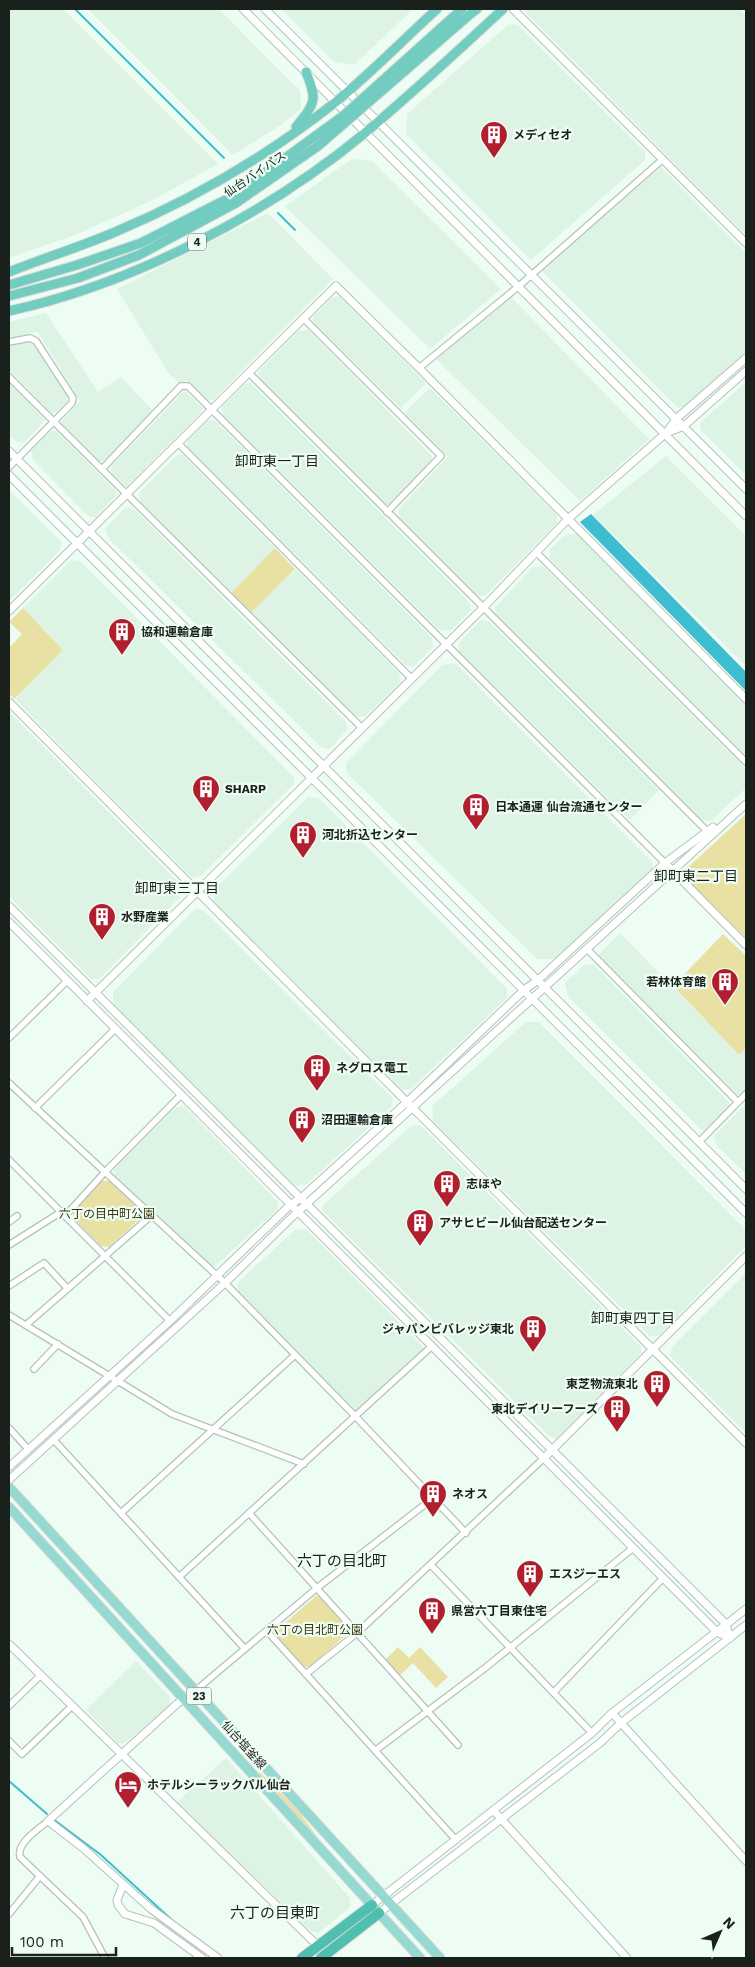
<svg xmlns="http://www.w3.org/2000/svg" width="755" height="1967" font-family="'Work Sans','Noto Sans JP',sans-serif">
<rect width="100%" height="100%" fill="#eefdf3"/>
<!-- built -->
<g fill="#ddf4e5">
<path d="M9,9H63L218,164L153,200L75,235L9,258Z"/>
<path d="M88,9H219L300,91L301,109L281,125L233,155Z"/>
<path d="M281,9H413L354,65L334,62Z"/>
<path d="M529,9H740L746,15V235L525,12Z"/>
<path d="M509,24L518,25L645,152V160L531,260L406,134L407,114Z"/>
<path d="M352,159L372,161L501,289L430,349L285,206Z"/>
<path d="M661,167L746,253V354L685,406L678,408L541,270Z"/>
<path d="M268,213L333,279L213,400H208L186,380L180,384L169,374L117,289Z"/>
<path d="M339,296L426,383L401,408L314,324L313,317L332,298Z"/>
<path d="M510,296L649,439L580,501L436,359Z"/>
<path d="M46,313L98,392L121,377L153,411L104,461H99L60,423L80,401L37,331L9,339V322Z"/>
<path d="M308,330L431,455L433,462L392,504H385L260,378L258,372L298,331Z"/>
<path d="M33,341L67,396V402L56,413H51L9,370V344Z"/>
<path d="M9,382L45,420L24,443L17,442L9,435Z"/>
<path d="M746,382V475L700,429V423Z"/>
<path d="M251,383L470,603L471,610L451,630L441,631L223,415L222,407L245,384Z"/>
<path d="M430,388L557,515V523L485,596H477L399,519V508L448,457L404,413Z"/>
<path d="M185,390L204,409L127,487L111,472V467Z"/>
<path d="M208,420L216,421L432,638L433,647L413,667L406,665L187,447V441Z"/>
<path d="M51,431H57L116,491L117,495L95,518L87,515L32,459V450Z"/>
<path d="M182,454L275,548L231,593L141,504L139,493L176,456Z"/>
<path d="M666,456L746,536V666L593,515Z"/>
<path d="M9,490L61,542L60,550L9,601Z"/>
<path d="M132,507L346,722L347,730L330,749L321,747L109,539L105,529L125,508Z"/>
<path d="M567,534H579L746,705V756L550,559V549Z"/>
<path d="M71,560L80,561L294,777V784L201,876L192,878L15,699L63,650L23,608Z"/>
<path d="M543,566L746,769V788L711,821L700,820L496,615L495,607L533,567Z"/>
<path d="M296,569L399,673L401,682L364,717L355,716L251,613Z"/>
<path d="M481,620L489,621L659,790L630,820L459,651L458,644Z"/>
<path d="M455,663L653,863L652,870L556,959H537L346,772V763L442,665Z"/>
<path d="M9,712L182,886L183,894L99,979H91L9,896Z"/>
<path d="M308,797L319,798L507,989V998L411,1089L402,1090L214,902V890Z"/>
<path d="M195,909L203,910L393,1099L391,1107L306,1185L296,1186L113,1004V992Z"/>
<path d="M620,933L739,1055L746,1048V1092L743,1095H737L600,959L599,954Z"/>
<path d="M593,964L728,1101L730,1107L708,1130H701L568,996L565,983L584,965Z"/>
<path d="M526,1022H539L746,1230V1246L658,1336H650L433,1121L432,1106Z"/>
<path d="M746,1104V1174L716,1145L714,1136Z"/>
<path d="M184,1106L278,1202V1209L213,1268L115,1178L114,1168L176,1107Z"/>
<path d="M420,1125L641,1347V1353L557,1439L549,1436L322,1210L323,1205L411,1126Z"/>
<path d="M306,1229L425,1349L357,1413L237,1292L238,1282L295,1230Z"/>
<path d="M746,1273V1433L670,1356L672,1347Z"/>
<path d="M136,1661L170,1697V1705L124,1744L118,1743L86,1710Z"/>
<path d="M226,1758L350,1898V1907L319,1933L310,1931L177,1802Z"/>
</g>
<!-- green -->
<g fill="#e8e1a3">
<path d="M275,548L295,569L251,613L231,593Z"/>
<path d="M23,608L63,650L14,699L9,693V648L22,634L9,622Z"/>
<path d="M746,814V938L684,877L685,870Z"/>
<path d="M723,934L746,956V1048L739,1055L673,986Z"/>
<path d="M102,1181H110L141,1210L142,1217L109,1247L101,1246L74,1219L73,1212Z"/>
<path d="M316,1596H320L347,1626L349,1632L310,1667H304L276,1637L277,1630Z"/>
<path d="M398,1647L409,1658L420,1647L448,1677L436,1688L413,1663L400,1675L385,1660Z"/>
<path d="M260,1772L297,1809L326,1849L259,1774Z"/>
</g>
<!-- water -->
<path fill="#3ebcd0" d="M591,514L746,672V691L580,522Z"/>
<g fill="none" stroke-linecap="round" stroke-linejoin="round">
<!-- stream -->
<g stroke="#3ebcd0" stroke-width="2">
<path d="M75,9L224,158"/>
<path d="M278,213L295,230"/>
<path d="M9,1781L47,1814"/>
<path d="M53,1819L101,1855L173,1921"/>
</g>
<defs>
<g id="minor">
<path d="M303,318L441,456L387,512"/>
<path d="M9,342L30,338L36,341L73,398L72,403L9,467"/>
<path d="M419,368L519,286L663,159"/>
<path d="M249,373L708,832"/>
<path d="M9,377L361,727"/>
<path d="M178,443L410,677"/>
<path d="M102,469L181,386H188L665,863"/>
<path d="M537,553L746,762"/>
<path d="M587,949L738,1102"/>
<path d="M9,1038L67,981"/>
<path d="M9,1083L105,1172L65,1216"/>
<path d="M181,1095L105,1172L225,1283L356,1417L466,1533"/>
<path d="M35,1108L115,1029"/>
<path d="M699,1142L746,1094"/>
<path d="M9,1160L170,1321"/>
<path d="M9,1222L17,1216"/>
<path d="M9,1245L61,1212"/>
<path d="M9,1286L44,1263L67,1288"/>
<path d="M9,1315L172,1414L304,1464"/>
<path d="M26,1325L152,1215"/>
<path d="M34,1369L58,1344"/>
<path d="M9,1428L28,1449"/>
<path d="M53,1439L245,1649"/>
<path d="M121,1513L295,1355"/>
<path d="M249,1513L458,1745"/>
<path d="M431,1565L592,1733"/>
<path d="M179,1577L432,1346"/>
<path d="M267,1631L456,1840"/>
<path d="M306,1674L357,1633L544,1458"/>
<path d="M195,1691L317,1588L432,1499"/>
<path d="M554,1692L663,1578"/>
<path d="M9,1706L41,1675"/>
<path d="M9,1741L22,1754L72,1706"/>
<path d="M376,1750L485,1668L633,1548"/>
<path d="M48,1821C39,1829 16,1843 20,1857L83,1917L105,1958"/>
<path d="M9,1914L40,1876"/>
</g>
<g id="tertiary">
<path d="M243,9L746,516"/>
<path d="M265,9L746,489"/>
<path d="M513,9L746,243"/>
<path d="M666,433L684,426L746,371"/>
<path d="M9,451L746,1189"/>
<path d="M9,475L746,1213"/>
<path d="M9,611L336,286L419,368L746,699"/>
<path d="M9,702L746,1443"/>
<path d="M669,867L746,945"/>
<path d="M9,906L726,1624L730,1638"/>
<path d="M9,922L717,1632L730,1638"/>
<path d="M87,1001L483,608L568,519L666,433L676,419L746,358"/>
<path d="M544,1458L746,1256"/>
<path d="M9,1467L170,1321L290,1205L301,1198L407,1102L524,990L538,980L665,863L713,827"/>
<path d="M9,1480L225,1283L290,1219L746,804"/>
<path d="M9,1644L318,1946"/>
<path d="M195,1691L178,1703L48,1821L83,1848L151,1909L218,1958"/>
<path d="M612,1713L746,1861"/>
<path d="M494,1811L627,1958"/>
<path d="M123,1885L117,1900L118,1905L125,1914L154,1923L202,1958"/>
<path d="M372,1905L592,1733L612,1713L746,1609"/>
<path d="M379,1913L600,1743L621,1723L746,1625"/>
</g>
<g id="primary">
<path d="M9,1487L440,1958"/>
<path d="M9,1507L420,1958"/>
</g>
<g id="trunk">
<path d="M468,16L477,9"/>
<path d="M296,127C315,103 318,101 306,72"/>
<path d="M9,272C44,258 80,247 115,232C194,199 270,154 337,101C372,72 404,39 437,9"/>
<path d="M9,285L77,265L141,243L233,196"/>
<path d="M9,296L78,278L139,255L236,203"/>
<path d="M9,311C133,284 267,214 365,133C412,93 458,51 503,9"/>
</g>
<g id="motorway">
<path d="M302,1958L372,1905"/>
<path d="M321,1958L379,1913"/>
</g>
</defs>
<!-- minor casing -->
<use href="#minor" stroke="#b4c3b9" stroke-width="8"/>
<!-- tertiary casing -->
<use href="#tertiary" stroke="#b4c3b9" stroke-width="9"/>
<!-- primary casing -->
<use href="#primary" stroke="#dadbdb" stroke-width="11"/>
<!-- trunk casing -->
<use href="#trunk" stroke="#dadbdb" stroke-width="11"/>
<!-- motorway casing -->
<use href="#motorway" stroke="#dadbdb" stroke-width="12"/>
<!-- minor -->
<use href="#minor" stroke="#fff" stroke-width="5.5"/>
<!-- tertiary -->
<use href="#tertiary" stroke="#fff" stroke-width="7"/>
<!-- primary -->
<use href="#primary" stroke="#96d9d0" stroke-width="9"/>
<!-- trunk -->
<use href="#trunk" stroke="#73ccc0" stroke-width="9"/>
<!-- motorway -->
<use href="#motorway" stroke="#50bfb0" stroke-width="10"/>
<defs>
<g id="trunk-bridge">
<path d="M233,196L343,116L462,9"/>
<path d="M236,203L318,146L468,16"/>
</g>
</defs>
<!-- trunk-bridge casing -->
<use href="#trunk-bridge" stroke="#dadbdb" stroke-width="11" stroke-linecap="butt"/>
<!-- trunk-bridge -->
<use href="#trunk-bridge" stroke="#73ccc0" stroke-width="9"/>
</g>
<!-- icons -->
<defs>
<symbol id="building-pin" viewBox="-11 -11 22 30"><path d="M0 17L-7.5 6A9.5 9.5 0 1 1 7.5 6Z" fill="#b11e2d" stroke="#eefdf3"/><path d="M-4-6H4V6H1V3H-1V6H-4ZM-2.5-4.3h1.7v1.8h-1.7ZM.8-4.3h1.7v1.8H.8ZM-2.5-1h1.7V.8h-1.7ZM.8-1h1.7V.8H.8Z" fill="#fff"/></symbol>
<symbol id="hotel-pin" viewBox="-11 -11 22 30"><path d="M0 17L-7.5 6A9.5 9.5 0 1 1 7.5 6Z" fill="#b11e2d" stroke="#eefdf3"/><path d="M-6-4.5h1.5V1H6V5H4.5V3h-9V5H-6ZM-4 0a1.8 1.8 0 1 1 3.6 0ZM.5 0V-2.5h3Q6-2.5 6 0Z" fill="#fff"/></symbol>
</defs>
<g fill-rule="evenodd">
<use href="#building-pin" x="478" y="119" width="32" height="43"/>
<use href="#building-pin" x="106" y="616" width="32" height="43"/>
<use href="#building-pin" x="190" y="773" width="32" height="43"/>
<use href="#building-pin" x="460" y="791" width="32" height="43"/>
<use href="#building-pin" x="287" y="819" width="32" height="43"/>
<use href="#building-pin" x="86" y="901" width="32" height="43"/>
<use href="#building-pin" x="709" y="966" width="32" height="43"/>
<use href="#building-pin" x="301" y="1052" width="32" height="43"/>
<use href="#building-pin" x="286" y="1104" width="32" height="43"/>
<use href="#building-pin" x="431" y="1168" width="32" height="43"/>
<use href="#building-pin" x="404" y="1207" width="32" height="43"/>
<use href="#building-pin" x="517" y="1313" width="32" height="43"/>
<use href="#building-pin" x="641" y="1368" width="32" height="43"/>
<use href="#building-pin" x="601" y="1393" width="32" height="43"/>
<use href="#building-pin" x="417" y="1478" width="32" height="43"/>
<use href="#building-pin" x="514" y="1558" width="32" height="43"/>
<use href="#building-pin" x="416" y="1595" width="32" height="43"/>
<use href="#hotel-pin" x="112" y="1769" width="32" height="43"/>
</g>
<g text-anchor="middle" stroke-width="4.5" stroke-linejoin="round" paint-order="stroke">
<!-- shield labels -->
<g fill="#eefdf3" stroke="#5a625c" stroke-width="1">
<rect x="188" y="233.5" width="18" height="17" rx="4"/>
<rect x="186.5" y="1687.5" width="25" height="17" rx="4"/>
</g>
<g font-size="11" font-weight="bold" fill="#1a201c">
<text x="197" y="246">4</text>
<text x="199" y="1700">23</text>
</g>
<!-- poi labels -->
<g font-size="12" font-weight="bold" fill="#1a201c" stroke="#eefdf3" text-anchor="start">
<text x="513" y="139">メディセオ</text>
<text x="141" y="636">協和運輸倉庫</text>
<text x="225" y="793">SHARP</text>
<text x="495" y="811">日本通運 仙台流通センター</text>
<text x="322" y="839">河北折込センター</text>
<text x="121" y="921">水野産業</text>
<text x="706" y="986" text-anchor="end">若林体育館</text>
<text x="336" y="1072">ネグロス電工</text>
<text x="321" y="1124">沼田運輸倉庫</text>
<text x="466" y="1188">志ほや</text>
<text x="439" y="1227">アサヒビール仙台配送センター</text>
<text x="514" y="1333" text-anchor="end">ジャパンビバレッジ東北</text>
<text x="638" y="1388" text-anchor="end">東芝物流東北</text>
<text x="598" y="1413" text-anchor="end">東北デイリーフーズ</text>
<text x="452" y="1498">ネオス</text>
<text x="549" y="1578">エスジーエス</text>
<text x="451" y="1615">県営六丁目東住宅</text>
<text x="147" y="1789">ホテルシーラックパル仙台</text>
</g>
<!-- street labels -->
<g font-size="12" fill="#1a201c" stroke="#eefdf3">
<text transform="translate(255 174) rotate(-34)" y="4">仙台バイパス</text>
<text transform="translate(244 1745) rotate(48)" y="4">仙台塩釜線</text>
</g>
<!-- park labels -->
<g font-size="12" fill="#39340e" stroke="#eefdf3">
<text x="107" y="1218">六丁の目中町公園</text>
<text x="315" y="1634">六丁の目北町公園</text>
</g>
<!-- neighbourhood labels -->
<g font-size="14" fill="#1a201c" stroke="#eefdf3">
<text x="277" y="466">卸町東一丁目</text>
<text x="696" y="881">卸町東二丁目</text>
<text x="177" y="893">卸町東三丁目</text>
<text x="633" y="1323">卸町東四丁目</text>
</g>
<!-- quarter labels -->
<g font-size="15" fill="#1a201c" stroke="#eefdf3">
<text x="342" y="1566">六丁の目北町</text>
<text x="275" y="1918">六丁の目東町</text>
</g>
</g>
<!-- border -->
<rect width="755" height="1967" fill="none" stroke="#1a201c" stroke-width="20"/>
<!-- north arrow -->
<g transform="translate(720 1932) rotate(45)" stroke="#eefdf3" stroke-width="4" paint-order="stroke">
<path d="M0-4L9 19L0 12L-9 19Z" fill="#1a201c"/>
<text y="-8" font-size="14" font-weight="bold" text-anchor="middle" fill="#1a201c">N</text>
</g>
<!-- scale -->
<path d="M12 1947v8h104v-8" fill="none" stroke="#1a201c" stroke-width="2.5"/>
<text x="20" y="1947" font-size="15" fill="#1a201c" stroke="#eefdf3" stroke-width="4" paint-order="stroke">100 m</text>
</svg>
